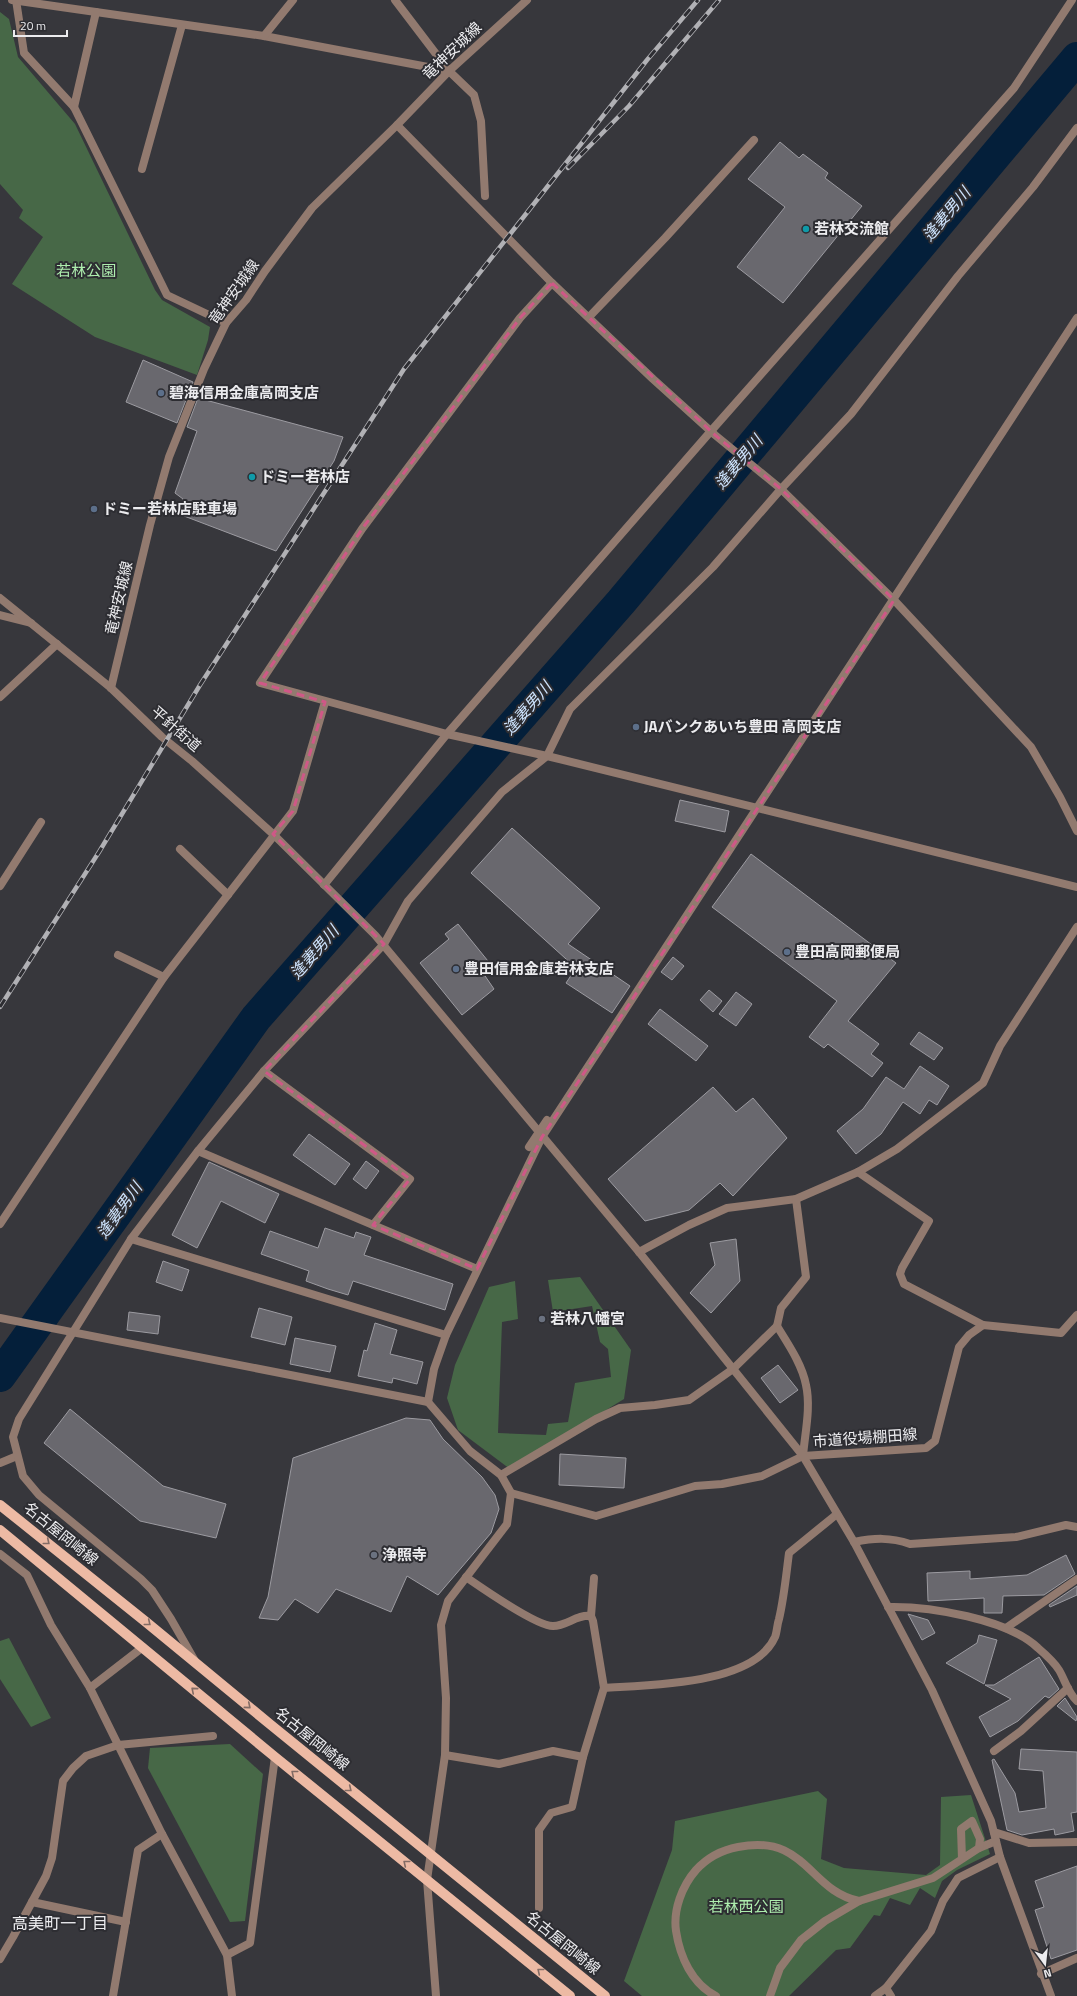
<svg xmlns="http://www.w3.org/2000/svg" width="1077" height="1996" font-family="'Titillium Web','Noto Sans JP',sans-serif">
<rect width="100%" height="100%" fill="#37373c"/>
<!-- green -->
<g fill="#476847">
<path d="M0,12L9,19L18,57L75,124L155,290L162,300L210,327L208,340L197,375L95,337L12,284L43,237L19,218L23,210L0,184Z"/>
<path d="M580,1277L631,1350L624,1399L510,1469L458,1430L447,1398L455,1365L489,1287L515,1281L518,1319L502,1322L498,1433L546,1435L548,1424L568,1422L575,1383L611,1377L608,1349L600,1342L592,1306L553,1312L548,1280Z"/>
<path d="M9,1638L51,1718L31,1727L0,1679V1641Z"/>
<path d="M230,1744L263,1774L245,1921L230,1922L148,1768L150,1748Z"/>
<path d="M818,1791L827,1799L821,1859L844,1868L926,1875L940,1865L941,1797L971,1795L990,1854L957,1870L942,1881L935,1898L920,1888L910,1905L890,1898L880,1916L874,1915L850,1948L836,1950L789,1996H642L624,1981L672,1850L675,1821Z"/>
</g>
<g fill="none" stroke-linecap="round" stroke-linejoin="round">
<!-- river -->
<path stroke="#041f3a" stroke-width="32" d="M0,1376L256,1018L621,602L1077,58"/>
</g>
<!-- building -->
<g fill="#69686e" stroke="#9c9ba1">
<path d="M780,142L799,158L803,154L828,173L825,178L862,206L783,303L737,267L785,207L748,179Z"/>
<path d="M143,360L193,382L177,423L126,402Z"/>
<path d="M198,398L343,437L334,461L276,551L184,516L181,510L183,499L175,493L197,431L187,427Z"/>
<path d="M680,800L729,811L725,832L675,821Z"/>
<path d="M512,828L600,908L568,944L630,986L612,1013L566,983L576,968L471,873Z"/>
<path d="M751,854L896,963L848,1021L879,1044L871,1054L883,1063L872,1077L828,1044L824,1048L809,1037L837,1001L712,907Z"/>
<path d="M458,924L492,966L483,973L494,989L462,1015L420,963L449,939L445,934Z"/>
<path d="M673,957L684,966L672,980L661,972Z"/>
<path d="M709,990L722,1001L713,1012L700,1000Z"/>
<path d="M736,992L752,1004L736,1026L719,1014Z"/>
<path d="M660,1009L708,1046L696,1061L648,1024Z"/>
<path d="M919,1032L943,1048L934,1060L910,1044Z"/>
<path d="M920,1066L949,1086L937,1105L929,1100L920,1114L903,1102L881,1134L856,1154L837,1131L863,1109L886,1077L904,1089Z"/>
<path d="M713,1087L736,1112L753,1098L787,1138L733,1196L720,1183L689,1210L645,1221L608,1179Z"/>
<path d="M309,1134L350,1164L335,1185L293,1155Z"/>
<path d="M366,1161L379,1171L366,1189L353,1179Z"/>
<path d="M209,1162L279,1194L265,1223L221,1201L197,1248L172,1235Z"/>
<path d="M325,1228L354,1238L356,1232L371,1237L364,1255L453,1284L445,1310L353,1281L348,1295L328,1289L306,1281L309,1271L261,1254L270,1231L318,1248Z"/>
<path d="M736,1239L740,1281L711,1313L690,1293L715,1265L710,1243Z"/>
<path d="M163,1261L189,1270L182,1291L156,1282Z"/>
<path d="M259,1308L292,1317L285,1345L251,1337Z"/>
<path d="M129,1312L160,1316L158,1334L127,1330Z"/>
<path d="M375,1323L397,1330L390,1354L423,1362L417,1384L393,1378L392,1383L358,1376L364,1350L367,1351Z"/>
<path d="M295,1338L336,1346L330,1372L290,1364Z"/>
<path d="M778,1365L798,1390L780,1403L761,1378Z"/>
<path d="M70,1409L163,1486L226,1504L216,1538L140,1521L44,1443Z"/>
<path d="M406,1418L430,1420L443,1439L482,1477L495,1495L499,1509L491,1533L438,1595L407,1576L391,1612L336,1589L318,1613L295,1599L278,1620L259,1618L268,1597L293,1458Z"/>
<path d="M560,1454L626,1458L624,1488L559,1485Z"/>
<path d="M1066,1555L1075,1574L1044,1595L1003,1596L1002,1613H984V1598L928,1601L927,1573L970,1571V1579L1027,1575Z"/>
<path d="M1077,1586V1595L1050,1607L1049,1605Z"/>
<path d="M908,1614L928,1620L935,1633L922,1640Z"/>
<path d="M979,1635L997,1640L984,1684L946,1663L977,1643Z"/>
<path d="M1039,1657L1059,1689L1049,1698L1045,1696L1018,1721L990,1737L979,1717L1011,1699L985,1685H994Z"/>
<path d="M1065,1698L1077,1717L1076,1721L1057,1706Z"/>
<path d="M1021,1749L1077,1752V1812L1071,1813L1074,1831L1055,1835L1054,1829L1022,1835L1007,1830L992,1760L994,1759L1015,1793L1019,1812L1046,1808L1043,1771L1019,1769Z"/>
<path d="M1077,1866V1950L1051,1959L1035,1910L1044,1907L1035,1881Z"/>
</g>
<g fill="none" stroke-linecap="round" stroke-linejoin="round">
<!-- pedestrian -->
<g stroke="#927a6f" stroke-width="8">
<path d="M979,1848L996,1841"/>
<path d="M716,1996C692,1984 680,1957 676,1931C673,1910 682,1886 696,1870C707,1858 722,1850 738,1847C806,1833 809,1891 859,1901"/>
<path d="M770,1996L780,1968L801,1940L825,1921L859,1901L933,1878L979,1848L980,1839L972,1821L961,1829L962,1859"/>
</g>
<!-- minor -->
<g stroke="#927a6f" stroke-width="8">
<path d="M12,0L264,36L449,71"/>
<path d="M16,0L24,53L74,107L167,295L226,323"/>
<path d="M395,0L449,71L474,95L481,121L485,196"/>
<path d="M264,36L293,0"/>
<path d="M449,71L527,0"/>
<path d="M74,107L96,12"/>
<path d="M142,169L182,25"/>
<path d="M552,283L520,318L362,529L260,683L447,734L547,756L1077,887"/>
<path d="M894,600L1031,747L1060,797L1077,831"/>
<path d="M0,615L31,623"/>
<path d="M180,849L228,895"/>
<path d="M324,885L447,734L711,431L1014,88L1072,0"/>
<path d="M0,886L41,822"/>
<path d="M384,944L408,901L502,792L547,756L570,709L713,567L781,489L851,414L958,276L1033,187L1077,128"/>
<path d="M118,955L164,977"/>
<path d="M264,1071L410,1179L373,1225"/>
<path d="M198,1151L477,1269"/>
<path d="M858,1172L929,1221L902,1268L900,1274L904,1284L983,1325"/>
<path d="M0,1224L164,977L293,811L325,702"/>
<path d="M131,1239L446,1335"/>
<path d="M639,1252L689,1225L727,1208L796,1199L858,1172L897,1149L983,1083L1000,1046L1077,927"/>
<path d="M0,1318L428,1402L470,1451L501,1475L511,1493L507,1524L448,1601L441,1625L446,1698L445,1755L427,1880L436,1996"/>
<path d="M777,1326C788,1344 802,1364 806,1385C811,1407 805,1433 803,1456"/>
<path d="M428,1402L434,1369L446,1335L542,1137L1077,318"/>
<path d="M0,1463L17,1456"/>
<path d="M501,1475L596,1419L620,1408L655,1405L689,1400L733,1369L777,1326L781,1308L806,1277L796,1199"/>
<path d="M511,1493L596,1516L695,1486L722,1484L762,1476L803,1456L926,1448L935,1441L959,1347L969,1335L983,1325L1061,1333L1077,1315"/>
<path d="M854,1542C874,1538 890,1537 910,1544L1016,1537L1066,1525L1077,1527"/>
<path d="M0,1554L27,1575L51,1625L90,1688"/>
<path d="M466,1577C482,1588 536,1626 553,1626C567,1626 577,1614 591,1616L593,1621L604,1688L583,1757L572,1807L551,1813L539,1830V1908"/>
<path d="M888,1607C929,1606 1008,1619 1038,1648C1045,1654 1054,1662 1059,1670C1065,1680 1068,1693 1077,1701"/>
<path d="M591,1616L594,1578"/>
<path d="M1006,1628L1077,1579"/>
<path d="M604,1688C650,1685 754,1685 775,1637C777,1632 777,1625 779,1619C784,1598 786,1576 789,1553L837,1514"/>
<path d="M994,1751L1021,1731L1068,1688"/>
<path d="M445,1755L499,1764L553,1751L583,1757"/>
<path d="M994,1832L1029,1843L1077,1842"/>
<path d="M32,1902L126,1922"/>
<path d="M227,1955L250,1943L275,1757"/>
<path d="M0,1959L13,1937L46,1876L52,1858L63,1781L73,1768L86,1756L118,1745L213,1736"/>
<path d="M1041,1974L1077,1958"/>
<path d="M886,1988L891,1996"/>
<path d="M113,1996L138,1850L162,1834"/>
<path d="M875,1996L886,1988L931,1931L943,1901L958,1878L1000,1857"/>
</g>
<!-- tertiary -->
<g stroke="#927a6f" stroke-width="8">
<path d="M397,125L552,283L653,379L715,435L781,489L894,600"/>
<path d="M589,317L665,238L754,140"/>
<path d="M0,598L111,688L162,737L192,761L273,834L375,935L639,1252L803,1456L854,1542L932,1690L991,1821L1000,1857L1051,1996"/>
<path d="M111,688L150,525L169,457L204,369L226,323L246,300L265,271L312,208L397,125L449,71"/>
<path d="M0,697L57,644"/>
<path d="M143,1647L90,1688L162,1834L227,1955L232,1996"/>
<path d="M195,1661L171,1619L152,1590L141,1579L39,1495L23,1476L13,1437L19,1419L131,1239L198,1151L264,1071L384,944"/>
</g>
<!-- primary -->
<g stroke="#edbaa4" stroke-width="10">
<path d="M0,1505L146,1622L271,1725L605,1996"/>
<path d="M0,1530L275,1757L570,1996"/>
</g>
<defs>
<g id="rail">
<path d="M568,168L629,106L719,0"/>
<path d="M0,1007L99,852L200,685L404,369L647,60L698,0"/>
</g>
</defs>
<!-- rail casing -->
<use href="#rail" stroke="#b1b1b5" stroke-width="4.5"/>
<!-- rail -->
<use href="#rail" stroke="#2d2d32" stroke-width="3" stroke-dasharray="9" stroke-linecap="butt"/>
<!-- pedestrian-bridge -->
<path stroke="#927a6f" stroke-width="8" d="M529,1147L547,1120"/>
</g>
<!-- one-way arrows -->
<defs><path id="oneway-chevron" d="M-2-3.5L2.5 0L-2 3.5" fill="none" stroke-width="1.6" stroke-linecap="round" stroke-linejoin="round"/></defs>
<g stroke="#836c65">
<use href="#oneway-chevron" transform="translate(47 1542) rotate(39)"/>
<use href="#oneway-chevron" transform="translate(148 1623) rotate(39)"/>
<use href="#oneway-chevron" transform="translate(194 1690) rotate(-140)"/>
<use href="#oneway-chevron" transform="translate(248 1706) rotate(40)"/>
<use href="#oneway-chevron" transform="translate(294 1773) rotate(-141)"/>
<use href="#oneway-chevron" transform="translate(349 1789) rotate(39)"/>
<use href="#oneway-chevron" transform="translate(406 1863) rotate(-141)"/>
<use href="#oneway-chevron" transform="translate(540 1971) rotate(-141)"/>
</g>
<!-- marked area -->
<path fill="none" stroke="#cf5887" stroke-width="3" stroke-dasharray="8 5" stroke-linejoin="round" d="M552,283L715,435L781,489L894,600L542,1137L477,1269L373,1225L410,1179L264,1071L384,944L273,834L293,811L325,702L260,683L362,529L520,318Z"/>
<!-- markers -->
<g fill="#0f9aa8" stroke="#2d2d32" stroke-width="1.5">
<circle cx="806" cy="229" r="4"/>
<circle cx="252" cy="477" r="4"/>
</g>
<g fill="#5c6f8a" stroke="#2d2d32" stroke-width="1.5">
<circle cx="161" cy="393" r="4"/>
<circle cx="94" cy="509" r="4"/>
<circle cx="636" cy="727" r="4"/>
<circle cx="787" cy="952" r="4"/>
<circle cx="456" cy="969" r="4"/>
</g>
<g fill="#6b7280" stroke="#2d2d32" stroke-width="1.5">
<circle cx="542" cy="1319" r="4"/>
<circle cx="374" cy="1555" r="4"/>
</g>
<g text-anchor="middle" stroke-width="4" stroke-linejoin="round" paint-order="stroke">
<!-- street labels -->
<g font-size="15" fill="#ececef" stroke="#2d2d32">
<text transform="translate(452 51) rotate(-44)" y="5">竜神安城線</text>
<text transform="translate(234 292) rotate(-55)" y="5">竜神安城線</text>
<text transform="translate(119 598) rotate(-77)" y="5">竜神安城線</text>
<text transform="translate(176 729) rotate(41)" y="5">平針街道</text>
<text transform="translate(865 1438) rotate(-4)" y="5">市道役場棚田線</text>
<text transform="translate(61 1534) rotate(39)" y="5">名古屋岡崎線</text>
<text transform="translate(312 1739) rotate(39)" y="5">名古屋岡崎線</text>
<text transform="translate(563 1943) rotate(39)" y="5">名古屋岡崎線</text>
</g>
<!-- poi labels -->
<g font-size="15" font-weight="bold" fill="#ececef" stroke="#2d2d32" text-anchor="start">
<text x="814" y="234">若林交流館</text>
<text x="169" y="398">碧海信用金庫高岡支店</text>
<text x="260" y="482">ドミー若林店</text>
<text x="102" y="514">ドミー若林店駐車場</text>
<text x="644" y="732">JAバンクあいち豊田 高岡支店</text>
<text x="795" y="957">豊田高岡郵便局</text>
<text x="464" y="974">豊田信用金庫若林支店</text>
<text x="550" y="1324">若林八幡宮</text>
<text x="382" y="1560">浄照寺</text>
</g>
<!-- park labels -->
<g font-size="15" fill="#aeeeae" stroke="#2d2d32">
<text x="86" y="276">若林公園</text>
<text x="746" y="1912">若林西公園</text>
</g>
<!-- water labels -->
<g font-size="16" font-style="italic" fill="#cee4fe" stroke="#2d2d32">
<text transform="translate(946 214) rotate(-50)" y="6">逢妻男川</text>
<text transform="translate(738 462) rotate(-50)" y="6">逢妻男川</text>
<text transform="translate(527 708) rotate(-49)" y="6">逢妻男川</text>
<text transform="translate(314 952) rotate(-49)" y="6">逢妻男川</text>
<text transform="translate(119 1210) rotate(-54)" y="6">逢妻男川</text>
</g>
<!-- neighbourhood labels -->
<g font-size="16" fill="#ececef" stroke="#2d2d32">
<text x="60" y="1929">高美町一丁目</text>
</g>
</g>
<!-- north arrow -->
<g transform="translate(1045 1964) rotate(165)" stroke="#2d2d32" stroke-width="3" paint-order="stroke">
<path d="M0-3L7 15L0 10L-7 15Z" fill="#ececef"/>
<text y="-6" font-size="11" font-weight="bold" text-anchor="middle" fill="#ececef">N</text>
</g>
<!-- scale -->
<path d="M14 30v6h53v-6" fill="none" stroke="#ececef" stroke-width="2"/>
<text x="20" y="30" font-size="12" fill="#ececef" stroke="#2d2d32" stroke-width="3" paint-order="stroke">20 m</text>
</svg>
